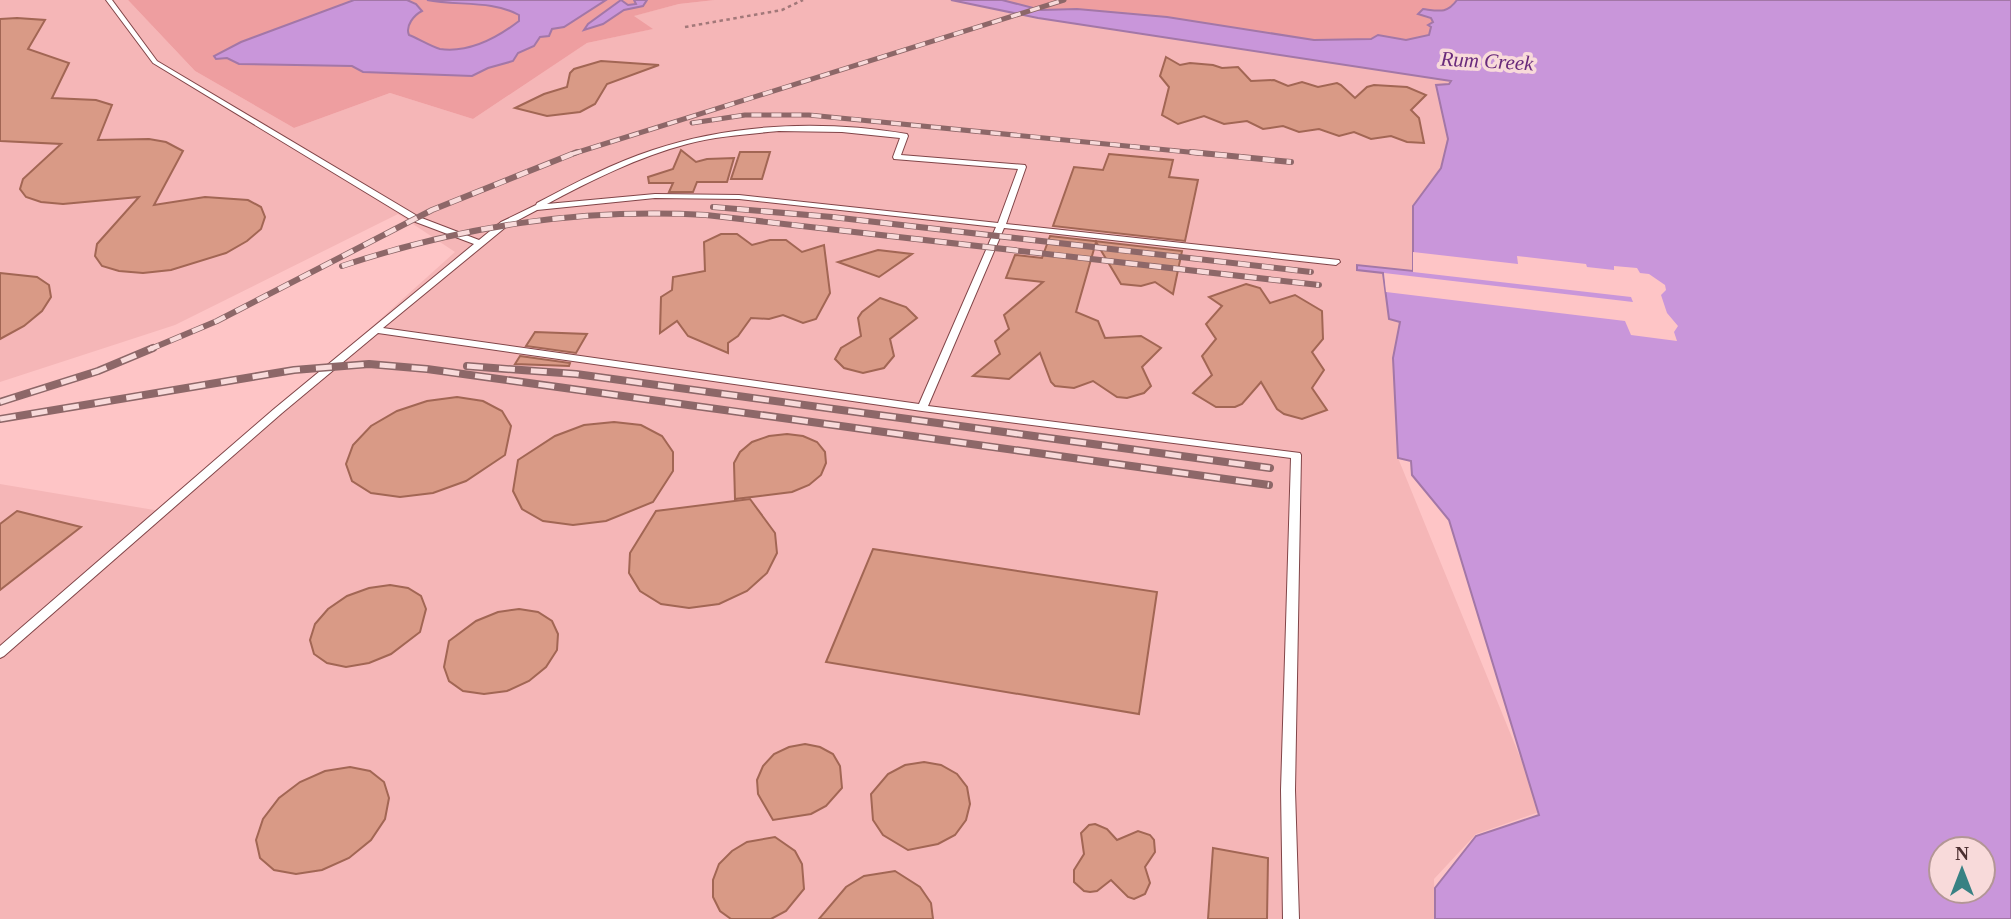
<svg xmlns="http://www.w3.org/2000/svg" width="2011" height="919" font-family="Georgia,serif">
<rect width="100%" height="100%" fill="#fec5c6"/>
<!-- built -->
<path fill="#f5b6b7" d="M0,0H128L195,71L294,128L390,93L473,119L587,43L652,29L633,16L679,4L715,0H951L1038,18L1451,80L1450,84L1436,85L1448,139L1441,168L1431,183L1413,272L1357,265V270L1384,273L1401,321L1393,358L1398,458L1542,811L1476,834L1434,879L1435,919H0V484L166,512L455,252L398,214L175,325L0,382Z"/>
<!-- green -->
<g fill="#ee9ea0">
<path d="M128,0H715L679,4L634,16L653,29L587,43L473,119L390,93L294,128L195,71Z"/>
<path d="M1002,0H1457C1447,14 1439,11 1423,9L1425,17L1431,18L1433,23L1428,26L1432,27L1429,36L1406,40H1314L1167,17L1077,9L1041,10Z"/>
</g>
<!-- water -->
<g fill="#c996da" stroke="#a377a7" stroke-width="2" fill-rule="evenodd">
<path d="M354,0H407L416,4L422,11C414,15 405,26 409,35C417,38 432,47 440,49C469,53 497,38 519,21V15C492,0 457,6 427,0H606L564,27L552,29L549,36L540,37L534,46L518,53L513,61L488,68L472,76L363,72L352,66L239,64L227,58L216,59L214,56L241,42Z"/>
<path d="M621,0L628,5L636,4L634,0H647L643,6L624,10L603,24L584,30L588,24Z"/>
<path d="M951,0H1002L1041,10L1077,9L1167,17L1314,40L1371,39L1378,35L1406,40L1429,35L1431,27L1428,25L1433,22L1431,18L1418,14L1423,9C1439,11 1447,14 1457,0H2011V919H1435V888L1476,836L1539,815L1449,520L1412,475L1411,461L1398,458L1393,358L1400,322L1389,319L1383,273L1357,270V265L1413,271V206L1441,168L1448,139L1436,85L1449,84L1451,81L1038,18ZM1941,849H1983V891H1941Z"/>
</g>
<!-- pier -->
<path fill="#fec5c6" d="M1413,252L1518,264L1517,256L1586,264L1587,267L1614,270V266L1637,268L1640,273L1649,274L1665,285L1666,290L1661,295L1667,313L1678,326L1674,332L1677,341L1631,335L1625,321L1386,292L1384,273L1633,302L1631,297L1413,272Z"/>
<!-- building -->
<g fill="#d99a86" stroke="#a26654" stroke-width="2">
<path d="M17,18L45,20L28,49L69,63L52,98L96,100L112,105L98,140L149,139L166,142L183,151L154,205L205,197L248,200L261,207L265,217L261,229L247,241L226,253L171,270L143,273L119,271L102,266L95,256L97,244L139,197L63,204L41,202L26,197L20,189L23,179L61,144L0,141V19Z"/>
<path d="M1166,57L1180,65L1190,63L1213,65L1222,68L1238,67L1251,81L1274,80L1288,86L1302,82L1318,87L1337,83L1341,85L1355,98L1367,87L1374,85L1407,87L1426,95L1411,110L1419,118L1424,143L1407,142L1391,136L1371,139L1354,132L1339,136L1319,129L1299,132L1283,126L1263,129L1247,121L1224,124L1204,116L1178,124L1162,115L1169,87L1160,76Z"/>
<path d="M601,61L659,65L607,84L595,104L580,112L547,116L515,108L544,94L567,87L570,73L574,69Z"/>
<path d="M681,150L696,162L707,159L734,158L727,182H697L693,192H669L673,183H649L648,177L673,169Z"/>
<path d="M740,152H770L762,179H731Z"/>
<path d="M1109,154L1173,160L1169,177L1198,180L1185,241L1053,226L1074,167L1103,170Z"/>
<path d="M721,234H737L752,245L770,240H786L802,252L824,245L830,293L816,319L803,323L783,315L769,319L751,318L738,336L728,343V353L688,336L677,321L660,333L661,297L672,290L673,277L705,271L704,242Z"/>
<path d="M1050,236L1182,251L1173,294L1155,282L1141,286L1121,284L1096,242L1076,312L1098,321L1105,338L1141,336L1161,348L1142,367L1151,386L1144,393L1127,398L1117,397L1093,381L1074,388L1055,386L1051,382L1040,353L1009,379L973,376L1000,354L995,341L1009,329L1004,315L1043,282L1006,278L1015,255L1042,258Z"/>
<path d="M878,250L912,254L879,277L838,262Z"/>
<path d="M0,273L37,277L49,285L51,297L42,311L24,326L0,339Z"/>
<path d="M1246,284L1260,288L1270,303L1295,295L1322,311L1323,339L1312,352L1324,370L1312,388L1327,410L1302,419L1284,414L1277,409L1261,382L1242,404L1235,407H1216L1193,393L1212,375L1202,356L1216,339L1206,324L1222,306L1209,297Z"/>
<path d="M880,298L906,307L917,318L890,339L894,356L884,368L863,373L844,368L835,359L841,348L861,336L858,318L862,312Z"/>
<path d="M535,332L587,334L576,353L526,346Z"/>
<path d="M520,356L570,363L569,366L515,364Z"/>
<path d="M457,397L483,401L502,411L511,426L505,455L466,481L433,493L400,497L371,493L352,481L346,464L353,445L371,426L397,411L427,401Z"/>
<path d="M614,422L641,425L662,436L673,452V471L653,502L606,521L573,525L543,521L522,509L513,491L518,460L555,436L584,425Z"/>
<path d="M787,434L803,436L817,442L825,452L826,463L821,475L809,485L792,492L735,499L734,463L740,452L752,442L769,436Z"/>
<path d="M750,499L775,533L777,553L767,573L747,591L719,604L689,608L661,604L640,591L629,573L630,553L656,511Z"/>
<path d="M17,511L81,527L0,590V524Z"/>
<path d="M873,549L1157,592L1139,714L826,662Z"/>
<path d="M390,585L408,588L421,596L426,609L420,632L391,654L369,663L346,667L327,663L314,654L310,640L315,624L328,609L347,596L369,588Z"/>
<path d="M519,609L538,612L552,621L558,634L557,650L546,667L529,681L507,691L484,694L463,691L449,681L444,667L449,641L476,621L498,612Z"/>
<path d="M805,744L820,747L833,754L840,766L842,788L826,806L811,814L773,820L758,794L757,780L763,766L774,754L789,747Z"/>
<path d="M924,762L941,765L957,774L967,787L970,804L966,820L955,835L938,844L908,850L883,835L873,820L871,794L888,774L905,765Z"/>
<path d="M350,767L370,771L384,782L389,798L385,819L371,840L349,858L322,870L296,874L274,870L260,858L256,840L263,819L279,798L300,782L325,771Z"/>
<path d="M1095,824L1107,829L1117,840L1138,831L1150,835L1154,840L1155,852L1145,867L1150,883L1145,894L1134,899L1128,897L1111,880L1097,891L1090,892L1084,891L1074,882V870L1084,854L1081,833L1089,825Z"/>
<path d="M775,837L795,851L802,864L804,889L786,911L771,919H731L720,911L713,897V880L719,864L732,851L747,842Z"/>
<path d="M1213,848L1268,858L1267,919H1208Z"/>
<path d="M895,871L920,887L931,903L933,919H819L846,887L864,876Z"/>
</g>
<g fill="none" stroke-linecap="round" stroke-linejoin="round">
<defs>
<path id="service" d="M106,0H112L157,61L419,217L479,240L501,222L536,205L537,203C575,183 613,163 653,150C733,123 824,120 907,134L908,136L901,155L1025,165L1026,167L1006,224L1339,260L1340,262L1336,265L1004,228L928,406L1300,453L1301,455L1295,790L1299,919H1283L1281,790L1291,458L922,411L378,333L282,413L4,656L0,658V646L274,409L474,244L413,221L153,63ZM779,131L842,132L900,138L893,157L894,159L1018,169L998,223L739,195L655,194L547,204C592,180 638,157 687,144C717,136 748,134 779,131ZM655,198L739,199L996,227L919,404L383,328L507,226L537,210Z"/>
</defs>
<!-- service casing -->
<use href="#service" stroke="#814548" stroke-width="2"/>
<!-- path -->
<path stroke="#a27879" stroke-width="2.5" stroke-dasharray="3.5 3.5" stroke-linecap="butt" d="M685,27L782,10L803,0"/>
<!-- service -->
<use href="#service" fill="#fff" fill-rule="evenodd"/>
<defs>
<g id="rail-far2">
<path d="M692,123L745,115H809L1209,154"/>
<path d="M572,154L1064,0"/>
</g>
<g id="rail-far1">
<path d="M1191,152L1291,162"/>
<path d="M713,207L832,217L1311,272"/>
<path d="M342,266C462,226 580,208 706,215L1319,285"/>
<path d="M148,350L217,321L432,210L577,152"/>
</g>
<g id="rail">
<path d="M467,366L576,374L1270,468"/>
<path d="M0,402L98,371L153,348"/>
<path d="M0,419L294,370L369,364L427,369L1269,485"/>
</g>
</defs>
<!-- rail-far2 casing -->
<use href="#rail-far2" stroke="#8d6768" stroke-width="5"/>
<!-- rail-far1 casing -->
<use href="#rail-far1" stroke="#8d6768" stroke-width="6"/>
<!-- rail casing -->
<use href="#rail" stroke="#8d6768" stroke-width="8"/>
<!-- rail-far2 -->
<use href="#rail-far2" stroke="#f8dada" stroke-width="3.5" stroke-dasharray="10" stroke-linecap="butt"/>
<!-- rail-far1 -->
<use href="#rail-far1" stroke="#f8dada" stroke-width="4.5" stroke-dasharray="12" stroke-linecap="butt"/>
<!-- rail -->
<use href="#rail" stroke="#f8dada" stroke-width="5" stroke-dasharray="16" stroke-linecap="butt"/>
</g>
<g text-anchor="middle" stroke-width="7" stroke-linejoin="round" paint-order="stroke">
<!-- far-water labels -->
<g font-size="21" font-style="italic" fill="#692a7b" stroke="#f8dada">
<text transform="translate(1487 61) rotate(3)" y="7">Rum Creek</text>
</g>
</g>
<!-- north arrow -->
<g transform="translate(1962 870)"><circle r="33" fill="#f8dada" stroke="#b39696" stroke-width="2"/>
<path d="M0-5L12 26L0 18L-12 26Z" fill="#388183"/>
<text y="-10" font-size="19" font-weight="bold" text-anchor="middle" fill="#4b2f30">N</text>
</g>
</svg>
